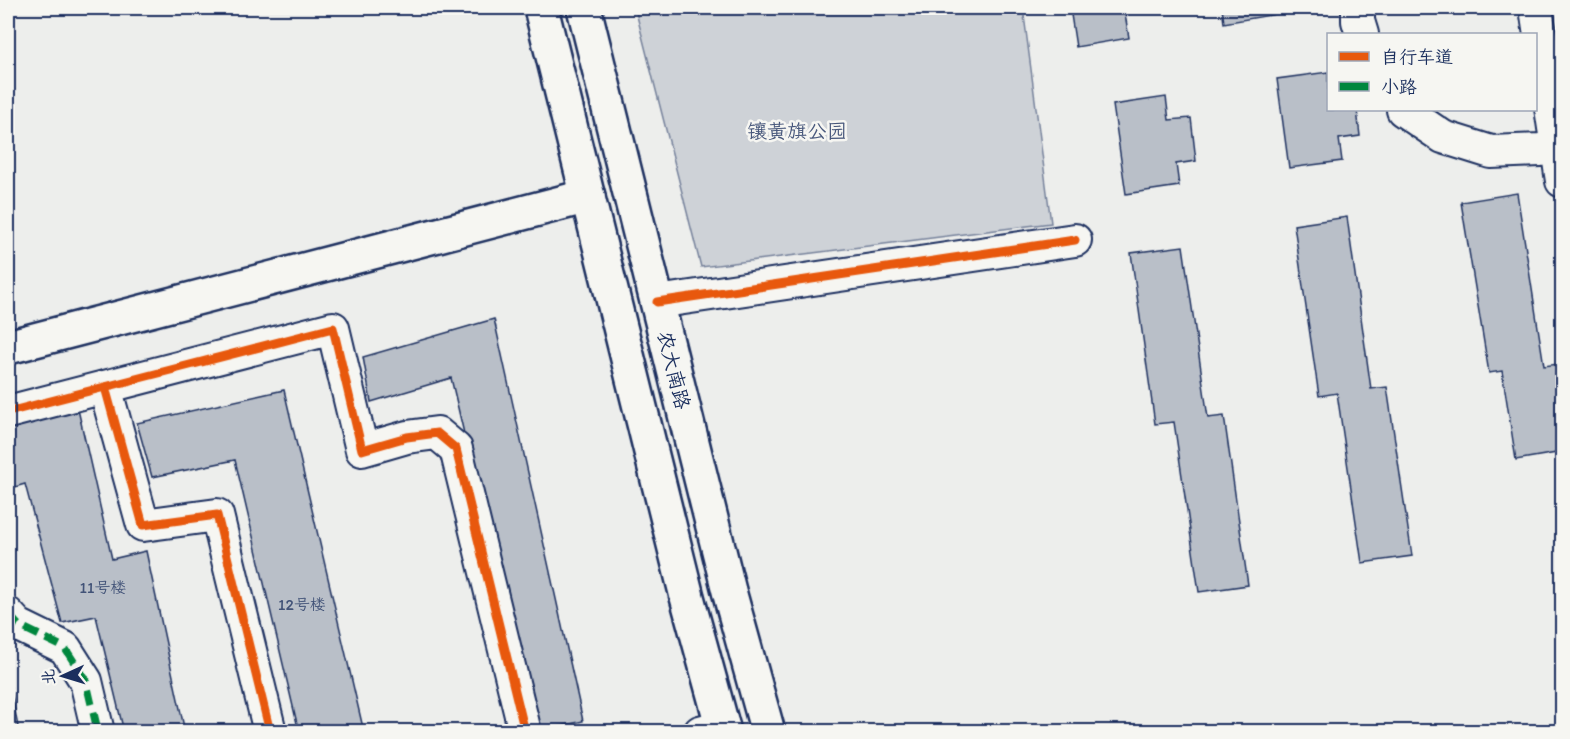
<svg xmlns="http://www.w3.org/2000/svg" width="1570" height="739" font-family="Itim,'LXGW WenKai TC',sans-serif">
<rect width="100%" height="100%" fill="#edeeec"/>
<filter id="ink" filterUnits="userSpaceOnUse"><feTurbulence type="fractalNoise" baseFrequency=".0167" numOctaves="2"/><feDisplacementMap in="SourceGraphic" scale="12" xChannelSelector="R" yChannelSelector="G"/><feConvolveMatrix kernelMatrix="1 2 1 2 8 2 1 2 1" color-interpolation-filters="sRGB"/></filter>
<g filter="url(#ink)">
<!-- green -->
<path fill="#ced2d7" stroke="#74809a" stroke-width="1.5" d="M635,8H1023L1051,223L701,267Z"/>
<!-- building -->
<g fill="#b9bfc8" stroke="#1b2f5e" stroke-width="1.5">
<path d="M1070,8H1124L1129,38L1076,47Z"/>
<path d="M1222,8H1276L1277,14L1224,23Z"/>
<path d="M1328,72V110H1357L1360,136L1339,139L1342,161L1289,168L1277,79Z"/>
<path d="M1166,97L1169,120L1191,118L1196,161L1176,164L1179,186L1126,194L1113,105Z"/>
<path d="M1517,193L1544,366L1558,364L1562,391V452L1516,460L1502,371L1489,373L1461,202Z"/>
<path d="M1347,217L1371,389L1387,387L1412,556L1362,563L1337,393L1319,396L1294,225Z"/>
<path d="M1183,246L1208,418L1224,416L1248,585L1199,592L1174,422L1155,424L1131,253Z"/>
<path d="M494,319L583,721L536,732H534L451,378L371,402L363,357Z"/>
<path d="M284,390L364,732H299L235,460L152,477L137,423Z"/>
<path d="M77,405L112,559L146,551L185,732H124L96,616L62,623L25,484L8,489V428Z"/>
<path d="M8,675L19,732H8Z"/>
</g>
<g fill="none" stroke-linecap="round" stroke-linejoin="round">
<defs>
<g id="street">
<path d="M1358,8V21L1362,34"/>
<path d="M1536,8L1562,181"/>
<path d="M1403,110L1443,137L1491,152L1540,150L1558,147"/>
<path d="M657,302L1075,240"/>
<path d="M105,387L143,525L217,515L270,732"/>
<path d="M8,412L333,328L362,450L407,437L437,433L456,449L525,732"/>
<path d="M8,614L18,625L65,648L86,681L98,732"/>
<path d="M700,732L723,726"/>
</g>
<g id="secondary">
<path d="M541,8L687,597L724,732"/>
<path d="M584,8L729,591L768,732"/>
<path d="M8,347L588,196"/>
</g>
</defs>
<!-- street casing -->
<use href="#street" stroke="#1b2f5e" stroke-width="36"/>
<!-- secondary casing -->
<use href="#secondary" stroke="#1b2f5e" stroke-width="38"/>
<!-- street -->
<use href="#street" stroke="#f6f6f2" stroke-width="32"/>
<!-- secondary -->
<use href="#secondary" stroke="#f6f6f2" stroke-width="33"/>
<!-- quiet -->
<path stroke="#00873e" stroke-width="8" stroke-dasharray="15 8" stroke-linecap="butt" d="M8,614L18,625L65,648L86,681L98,732"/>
<defs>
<g id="cycleway">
<path d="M657,302L1075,240"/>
<path d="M105,387L143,525L217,515L270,732"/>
<path d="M8,412L333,328L362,450L407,437L437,433L456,449L525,732"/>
</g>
</defs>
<!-- cycleway casing -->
<use href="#cycleway" stroke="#f6f6f2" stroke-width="13"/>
<!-- cycleway -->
<use href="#cycleway" stroke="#e8590c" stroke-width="9"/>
</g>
</g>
<g text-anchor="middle" stroke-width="5" stroke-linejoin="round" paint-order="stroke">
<!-- number labels -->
<g font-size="16" fill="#425378">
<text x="103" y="593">11号楼</text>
<text x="302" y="610">12号楼</text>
</g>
<!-- park labels -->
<g font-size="20" fill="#48587c" stroke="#f6f6f2">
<text x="797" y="138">镶黄旗公园</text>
</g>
<!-- street labels -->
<g font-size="20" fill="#1b2f5e" stroke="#f6f6f2">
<text transform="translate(674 370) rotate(76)" y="7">农大南路</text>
</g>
</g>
<!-- margin -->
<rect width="1570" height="739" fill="none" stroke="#f6f6f2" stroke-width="30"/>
<rect x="15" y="15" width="1540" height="709" fill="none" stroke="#1b2f5e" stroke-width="2" filter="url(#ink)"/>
<!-- legend -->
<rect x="1327" y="33" width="210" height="78" fill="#f6f6f2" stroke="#9ea6b7" stroke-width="1.5"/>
<rect x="1339" y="52" width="30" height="9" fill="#e8590c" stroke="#9ea6b7" stroke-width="1.5"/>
<text x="1381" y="63" font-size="18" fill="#1b2f5e">自行车道</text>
<rect x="1339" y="82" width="30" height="9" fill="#00873e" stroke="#9ea6b7" stroke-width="1.5"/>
<text x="1381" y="93" font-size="18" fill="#1b2f5e">小路</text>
<!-- north arrow -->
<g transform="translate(63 676) rotate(266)" stroke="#f6f6f2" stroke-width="4.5" paint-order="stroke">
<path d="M0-4.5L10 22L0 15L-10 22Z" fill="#1b2f5e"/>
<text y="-9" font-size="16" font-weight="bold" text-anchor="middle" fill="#1b2f5e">北</text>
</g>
</svg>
